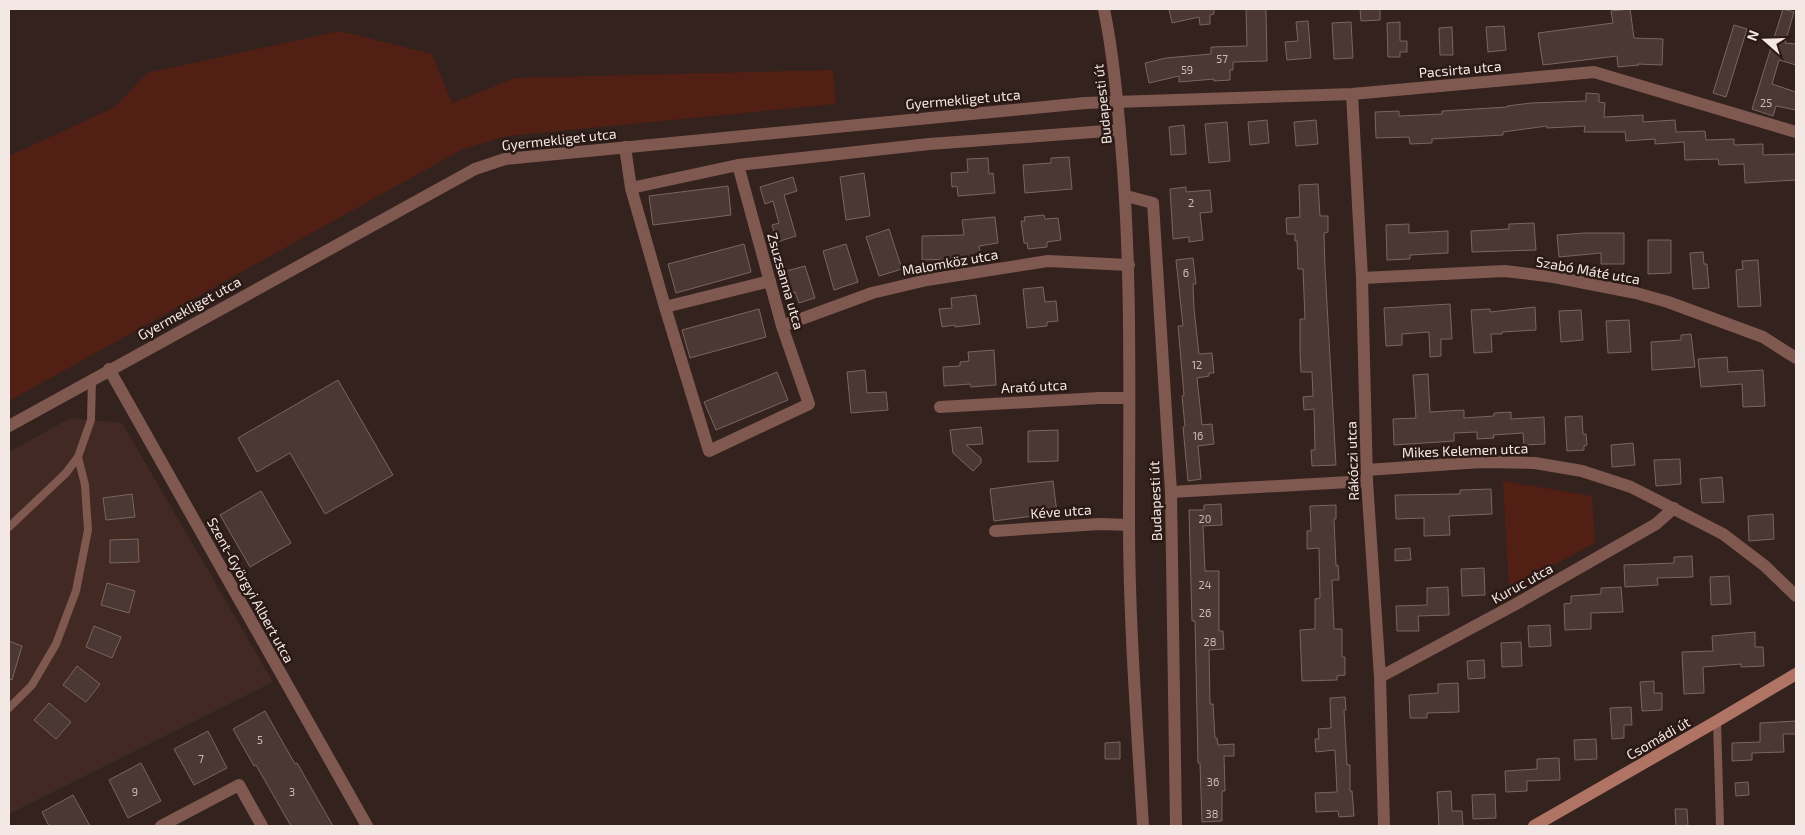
<svg xmlns="http://www.w3.org/2000/svg" width="1805" height="835" font-family="'Exo 2',sans-serif">
  <style>
    .built { fill: #422923 }
    .green { fill: #521f14 }
    .building { fill: #4b3733; stroke: #7a655f }
    .lines { fill: none; stroke-linecap: round; stroke-linejoin: round }
    .service { stroke: #7f5950; stroke-width: 8 }
    .minor { stroke: #7f5950; stroke-width: 12 }
    .tertiary { stroke: #7f5950; stroke-width: 12 }
    .secondary { stroke: #b07465; stroke-width: 12 }
    .labels { text-anchor: middle; dominant-baseline: central; stroke-width: 5; stroke-linejoin: round; paint-order: stroke }
    .number-label { font-size: 11px; fill: #cabcb8 }
    .street-label { font-size: 14px; fill: #f4e8e5; stroke: #2a1914 }
  </style>
  <rect width="100%" height="100%" fill="#34221e"/>
  <!-- built -->
  <path class="built" d="M70,418L122,423L273,682L9,814V452Z"/>
  <!-- green -->
  <path class="green" d="M340,31L432,54L452,103L515,78L833,70L836,104L507,136L463,149L9,401V156L115,107L147,73Z
    M1503,481L1592,496L1595,543L1509,589Z"/>
  <!-- building -->
  <path class="building" d="M1169,9H1214V14L1210,15V24L1200,25L1199,17L1172,23Z
    M1246,9H1266L1267,61L1233,62V70H1230V80L1214,81V79L1179,82V76L1149,83L1145,63L1166,58L1211,54V47L1247,46Z
    M1360,9H1380V20L1361,21Z
    M1630,9L1634,38L1663,39L1662,65L1638,64L1639,65L1618,67L1617,56L1543,65L1538,33L1613,23L1611,11Z
    M1783,9L1794,12L1785,43L1796,44V65L1779,60L1772,84L1796,92V110L1776,106L1773,116L1752,109Z
    M1308,21L1311,58L1287,60L1285,42L1298,41L1296,22Z
    M1351,22L1353,58L1334,59L1332,23Z
    M1400,22V41H1407V52H1400V57H1388L1387,23Z
    M1734,25L1747,29L1726,97L1713,93Z
    M1504,26L1506,50L1488,52L1486,27Z
    M1452,27L1453,55H1440L1439,28Z
    M1586,93L1599,94V102L1605,103L1604,117L1643,115V122L1675,120L1676,132L1705,131L1706,140L1734,139V145L1763,144V155L1796,154V180L1745,183L1744,164L1719,165L1718,159L1685,160L1684,142L1655,144V139L1626,141L1625,132H1584L1585,126L1547,128V126L1503,132V135L1432,139V143L1410,144L1409,137L1376,138L1375,112L1399,111V116L1442,114V111L1507,107V106L1531,103L1586,101Z
    M1267,120L1269,143L1250,145L1248,122Z
    M1316,120L1318,144L1296,146L1294,122Z
    M1227,122L1230,161L1209,163L1205,124Z
    M1184,125L1186,154L1171,155L1169,127Z
    M1069,157L1072,189L1025,193L1023,165L1051,163V158Z
    M988,158L989,174L993,173L995,193L958,196L957,186L952,187L951,173L968,172L967,159Z
    M864,173L870,216L846,220L840,177Z
    M793,177L797,191L784,195L796,236L777,242L772,225L779,223L773,201L765,204L760,187Z
    M1318,184L1320,216H1328V232L1324,233L1325,268L1336,465L1312,466L1311,450H1315L1314,409L1304,410L1303,397L1313,396L1312,372H1301L1300,353V319H1305L1303,269H1298L1297,241H1295V234H1287L1286,218L1300,217L1299,185Z
    M728,186L731,215L653,225L649,196Z
    M1186,187V192L1210,190L1212,212L1200,213L1203,240L1189,242V237L1173,239L1170,189Z
    M1044,215L1045,219L1058,218L1061,240L1047,242V247L1028,249L1027,243H1024L1021,221H1025L1024,217Z
    M995,217L998,243L979,246L981,258L922,260V236L964,235L962,220Z
    M1534,223L1536,250L1472,252L1471,231L1509,229V224Z
    M1409,224V233L1448,231V253L1410,255V259L1387,260L1386,225Z
    M889,229L902,269L879,276L866,237Z
    M1585,233H1624V264H1601V253L1559,257L1557,235Z
    M1648,240H1671V273L1648,274Z
    M744,244L751,272L676,293L668,264Z
    M846,244L858,282L834,290L823,251Z
    M1703,252L1704,264H1707L1709,288L1693,289L1690,253Z
    M1193,258L1196,284H1193L1194,309L1199,354L1212,353L1214,373H1209V376L1197,378L1202,425L1212,424L1214,444L1198,446L1201,479L1188,481L1183,427L1185,426L1182,396L1184,395L1178,326H1183L1176,260Z
    M1758,260L1761,306L1738,307L1736,270L1743,269L1742,261Z
    M805,266L815,298L799,303L795,292L786,295L779,273Z
    M1043,287L1045,302L1056,301L1058,321L1047,322V326L1027,328L1023,289Z
    M976,295L980,324L955,327V325L942,327L939,309L952,308L951,298Z
    M1450,304L1452,339H1441V356L1430,357L1429,332L1402,334V345L1386,346L1384,308Z
    M1535,307L1536,330L1502,332V334H1491L1492,352L1474,353L1471,310L1490,309V312Z
    M759,309L766,337L690,358L682,330Z
    M1581,310L1583,340L1561,342L1559,311Z
    M1629,320L1631,352L1608,353L1606,321Z
    M1691,334L1695,367L1652,370L1651,342L1681,340V335Z
    M994,350L996,385L971,387L970,384L944,386L943,367L960,366V362L969,361L968,352Z
    M1727,357L1728,372L1763,370L1765,406L1743,407L1742,384L1701,387L1698,359Z
    M865,370L867,393L886,392L888,410L851,413L847,372Z
    M777,372L788,400L716,430L704,402Z
    M1428,374L1430,412L1464,410V418L1494,416V413L1511,412V419L1544,417L1545,444L1524,445L1523,433L1493,435L1494,438L1477,439V432L1454,433V441L1394,445L1393,419L1416,418L1413,375Z
    M338,380L393,475L325,514L290,453L257,472L238,438Z
    M1582,416L1583,434H1586L1587,445L1584,446V450L1567,451L1565,417Z
    M981,427L983,444L966,445L981,458V463L973,471L953,453L950,430Z
    M1058,430V461L1028,462V431Z
    M1633,443L1635,465L1612,467L1611,445Z
    M1680,459L1681,484L1656,486L1654,460Z
    M1722,477L1724,502L1702,503L1700,479Z
    M1053,481L1057,513L994,521L990,489Z
    M1491,489L1492,514L1449,516L1450,535L1424,536V518L1396,519L1395,495L1460,494V490Z
    M261,491L291,543L250,567L220,515Z
    M132,494L135,517L106,520L103,498Z
    M1221,504L1222,525L1203,526L1205,571H1219V631H1223L1224,649L1209,650L1210,704H1213L1215,738H1217L1218,745L1234,744V756H1224L1225,791H1222V821L1202,822L1200,763H1198L1195,621H1192L1189,510H1204V505Z
    M1336,505V519H1334L1336,566L1338,565L1339,580H1332L1334,629H1342V657H1345V675L1337,676V680L1302,681L1300,630L1315,629V599L1320,598L1319,548L1307,549V531H1311L1310,506Z
    M1773,514L1774,539L1749,541L1748,516Z
    M138,539L139,562L110,563V540Z
    M1410,548L1411,560L1395,561V549Z
    M1692,556L1693,577L1657,578L1658,585L1625,587L1624,565L1674,563V557Z
    M1484,568L1485,595L1462,596L1461,569Z
    M1729,576L1731,604L1711,605L1710,577Z
    M107,583L135,591L129,613L101,605Z
    M1448,587L1449,615L1418,616L1419,631H1397L1396,606L1427,605V588Z
    M1621,587L1623,612L1591,613V629L1565,630L1564,604L1571,603V596L1601,594V588Z
    M1550,625L1551,646L1529,647L1528,626Z
    M94,626L121,637L112,658L86,647Z
    M1755,632V647H1763L1764,666L1741,667V664L1703,667L1704,693L1684,694L1682,652L1713,651L1712,636Z
    M9,641L22,646L12,680L9,679Z
    M1521,642L1522,666L1502,667L1501,643Z
    M1484,660L1485,678L1468,679L1467,661Z
    M77,666L100,684L86,702L63,685Z
    M1654,681V693H1662V710L1642,711L1640,682Z
    M1458,683L1459,712L1427,713V718H1410L1409,695L1438,693V684Z
    M1345,697L1346,710H1344L1347,765H1350V791H1352L1354,816L1339,817L1338,811L1316,812L1315,793L1337,792L1335,750L1316,752L1315,739H1319L1318,729L1331,728L1330,698Z
    M49,703L71,722L56,739L34,720Z
    M1631,707L1632,725H1624V738L1612,739L1610,708Z
    M265,711L295,764L297,763L333,826H291L256,765L254,766L233,729Z
    M1796,721V734H1783L1784,752L1752,753V760L1732,761V743L1760,742V723Z
    M208,731L227,768L194,785L174,749Z
    M1596,739L1597,759L1575,760L1574,740Z
    M1120,742V759H1105V743Z
    M1559,758L1560,780L1527,781V791L1506,792L1505,771L1537,769V759Z
    M141,763L161,801L128,818L109,780Z
    M1748,782L1749,795L1736,796L1735,783Z
    M1451,791L1452,811H1462L1463,826H1439L1437,792Z
    M1495,794L1496,818L1473,819L1472,795Z
    M73,795L90,826H49L42,812Z
    M1675,809H1687L1688,826H1676Z"/>
  <g class="lines">
    <!-- service -->
    <path class="service" d="M9,527L66,473L78,457L91,420L92,379
      M9,708L32,685L56,644L76,591L88,530L85,485L78,457
      M1717,721L1720,826"/>
    <!-- minor -->
    <path class="minor" d="M1352,94L1362,278L1367,481L1380,677L1384,826
      M625,147L631,188L665,307L709,451L809,404L782,326L738,165
      M631,188L738,165L929,144L1120,130
      M1126,196L1153,203L1171,492L1176,826
      M1362,278L1505,271L1554,277L1636,293L1668,302L1763,337L1796,358
      M665,307L770,281
      M782,326L872,293L927,280L1048,261L1129,265
      M109,369L367,826
      M940,407L1099,398H1129
      M9,426L475,169L505,159L1085,103L1352,94L1594,72L1796,132
      M1367,470L1481,462L1535,463L1582,471L1631,487L1723,534L1765,566L1796,596
      M1171,492L1367,481
      M995,531L1100,524L1129,525
      M1380,677L1516,604L1656,524L1674,508
      M161,826L239,785L262,826"/>
    <!-- tertiary -->
    <path class="tertiary" d="M1104,9C1113,53 1117,98 1121,143C1132,269 1129,396 1129,522C1129,623 1137,725 1143,826"/>
    <!-- secondary -->
    <path class="secondary" d="M1534,826L1717,721L1796,674"/>
  </g>
  <g class="labels">
    <!-- number labels -->
    <g class="number-label">
      <text x="1222" y="58">57</text>
      <text x="1187" y="69">59</text>
      <text x="1766" y="102">25</text>
      <text x="1191" y="202">2</text>
      <text x="1186" y="272">6</text>
      <text x="1197" y="364">12</text>
      <text x="1198" y="435">16</text>
      <text x="1205" y="518">20</text>
      <text x="1205" y="584">24</text>
      <text x="1205" y="612">26</text>
      <text x="1210" y="641">28</text>
      <text x="260" y="739">5</text>
      <text x="201" y="758">7</text>
      <text x="1213" y="781">36</text>
      <text x="135" y="791">9</text>
      <text x="292" y="791">3</text>
      <text x="1212" y="813">38</text>
    </g>
    <!-- street labels -->
    <g class="street-label">
      <text transform="translate(1460 69) rotate(-5)">Pacsirta utca</text>
      <text transform="translate(963 99) rotate(-5)">Gyermekliget utca</text>
      <text transform="translate(1102 104) rotate(-96)">Budapesti út</text>
      <text transform="translate(559 139) rotate(-6)">Gyermekliget utca</text>
      <text transform="translate(950 262) rotate(-10)">Malomköz utca</text>
      <text transform="translate(1588 270) rotate(10)">Szabó Máté utca</text>
      <text transform="translate(786 281) rotate(74)">Zsuzsanna utca</text>
      <text transform="translate(189 308) rotate(-29)">Gyermekliget utca</text>
      <text transform="translate(1034 386) rotate(-3)">Arató utca</text>
      <text transform="translate(1465 450) rotate(-2)">Mikes Kelemen utca</text>
      <text transform="translate(1352 461) rotate(-92)">Rákóczi utca</text>
      <text transform="translate(1155 501) rotate(-92)">Budapesti út</text>
      <text transform="translate(1061 511) rotate(-4)">Kéve utca</text>
      <text transform="translate(1522 583) rotate(-29)">Kuruc utca</text>
      <text transform="translate(251 590) rotate(61)">Szent-Györgyi Albert utca</text>
      <text transform="translate(1658 738) rotate(-30)">Csomádi út</text>
    </g>
  </g>
  <!-- border -->
  <rect width="1805" height="835" fill="none" stroke="#f4e8e5" stroke-width="20"/>
  <!-- north arrow -->
  <g transform="translate(1765 40) rotate(290)" stroke="#2a1914" stroke-width="4" paint-order="stroke">
  <path d="M0-4L9 19L0 12L-9 19Z" fill="#f4e8e5"/>
  <text y="-8" font-size="14" font-weight="bold" text-anchor="middle" fill="#f4e8e5">N</text>
  </g>
</svg>
